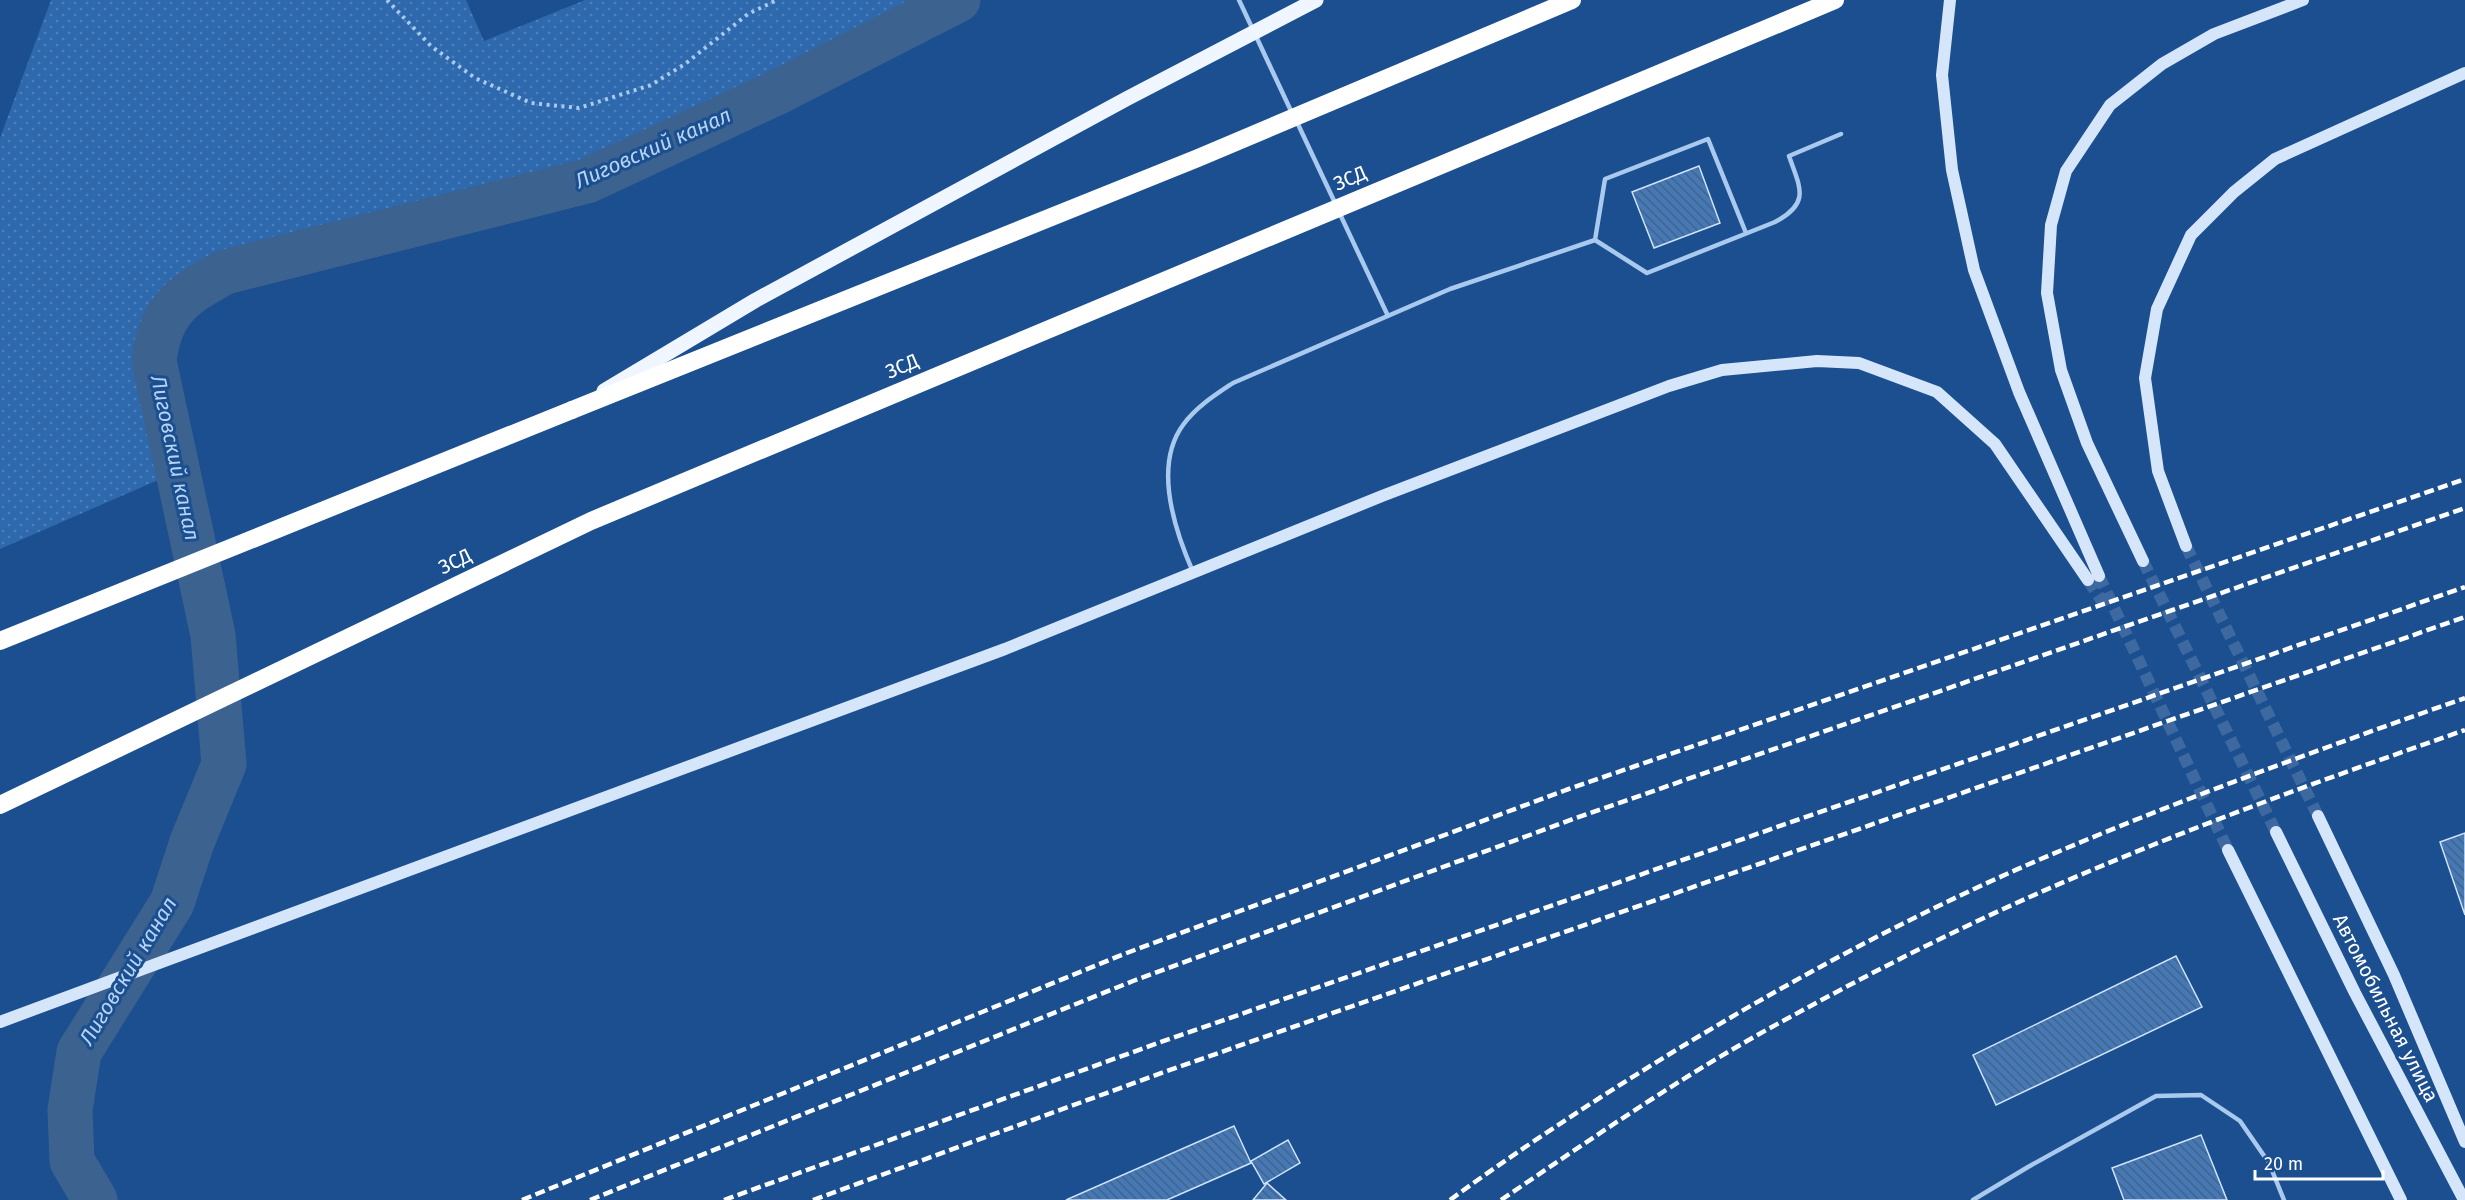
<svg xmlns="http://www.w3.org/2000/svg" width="2465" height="1200" font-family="'Fira Sans',sans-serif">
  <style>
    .grass { fill: url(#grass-dots) }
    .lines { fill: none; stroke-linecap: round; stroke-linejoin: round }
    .canal { stroke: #3c6290; stroke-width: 45 }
    .building { fill: url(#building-back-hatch); stroke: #cfe3fa; stroke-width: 1.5 }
    .secondary-tunnel { stroke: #3d69a0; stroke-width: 12; stroke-dasharray: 12 6; stroke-linecap: butt }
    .path { stroke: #a9c9ee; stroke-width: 4; stroke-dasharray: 3 4.5; stroke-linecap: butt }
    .lane { stroke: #a9c9ee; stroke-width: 4.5 }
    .secondary { stroke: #d6e6fa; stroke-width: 12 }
    .highway { stroke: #fff; stroke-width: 18 }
    .rail { stroke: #fff; stroke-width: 4.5; stroke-dasharray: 10 4.5; stroke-linecap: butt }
    .primary-bridge { stroke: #f0f6ff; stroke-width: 15 }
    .highway-bridge { stroke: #fff; stroke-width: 18 }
    .labels { text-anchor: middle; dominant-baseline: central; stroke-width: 6; stroke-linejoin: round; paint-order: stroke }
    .street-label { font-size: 20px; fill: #fff; stroke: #1b4f8f }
    .water-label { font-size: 21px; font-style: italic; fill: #b5d3f5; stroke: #1b4f8f }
  </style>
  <defs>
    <pattern id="grass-dots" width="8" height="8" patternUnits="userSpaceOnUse" patternTransform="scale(1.5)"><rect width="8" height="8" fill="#2e69ad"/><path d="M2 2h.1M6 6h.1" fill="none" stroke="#4d80b9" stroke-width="1.8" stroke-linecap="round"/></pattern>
    <pattern id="building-back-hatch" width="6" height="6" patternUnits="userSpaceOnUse" patternTransform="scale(1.5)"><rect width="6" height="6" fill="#4478b7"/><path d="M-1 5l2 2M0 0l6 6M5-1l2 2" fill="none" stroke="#486282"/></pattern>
  </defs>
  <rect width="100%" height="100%" fill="#1b4f8f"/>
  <!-- grass -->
  <path class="grass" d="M51,0H466L484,41L585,0H928L583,171L376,220L211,265L184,284L160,308L146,333L142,370L155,418L165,477L0,549V138Z"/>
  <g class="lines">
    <!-- canal -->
    <path class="canal" d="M95,1200L72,1161L70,1110L79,1052L172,903L192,842L224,764L213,635L154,361C160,309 183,295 225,272L587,181L780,91L958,0"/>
  </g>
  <!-- building -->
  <path class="building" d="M1699,166L1720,223L1654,248L1632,192Z
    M2465,833V915L2440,842Z
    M2176,956L2202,1007L1996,1105L1973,1055Z
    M1234,1126L1251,1163L1167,1200H1066Z
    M2201,1135L2227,1200H2124L2112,1168Z
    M1288,1140L1300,1163L1264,1184L1251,1161Z
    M1267,1183L1286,1200H1253Z"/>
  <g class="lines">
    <!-- secondary-tunnel -->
    <path class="secondary-tunnel" d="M2186,546L2318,816
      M2143,561L2276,832
      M2099,576L2228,850
      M2088,580L2108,610"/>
    <!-- path -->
    <path class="path" d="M387,0L431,46L475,78L531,103L579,108L651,85L685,64L748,14L777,0"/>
    <!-- lane -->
    <path class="lane" d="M1239,0L1292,113
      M1296,120L1336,205
      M1339,212L1388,316
      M1595,240L1605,179L1708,139L1746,233
      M1193,572C1175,531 1153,466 1183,425C1196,407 1215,395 1233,383L1450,289L1595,240L1647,273L1775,222C1811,203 1800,188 1789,156L1841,134
      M1973,1200L2028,1167L2156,1096L2201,1095L2240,1121L2269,1163L2284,1200"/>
    <!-- secondary -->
    <path class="secondary" d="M1950,0L1942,75L1952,170L1974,270L2019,392L2099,576
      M2186,546L2158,471L2145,378L2157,309L2191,235L2234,192L2275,159L2465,73
      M2143,561L2087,443L2061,370L2047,293L2051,225L2066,171L2110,105L2162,64L2214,34L2303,0
      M2318,816L2394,975L2465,1142
      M2276,832L2355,993L2464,1200
      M2228,850L2401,1200
      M0,1022L1005,649L1382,496L1669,386L1722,370L1817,361L1859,363L1937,392L1995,444L2088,580"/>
    <!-- highway -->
    <path class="highway" d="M0,641L572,410"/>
    <!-- rail -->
    <path class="rail" d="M522,1200L1124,954L1566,790L2465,479
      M590,1200L1133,981L1576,818L2465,508
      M724,1200L1158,1043L2465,587
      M813,1200L1167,1071L2465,617
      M1450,1200C1499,1164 1550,1130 1601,1097C1737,1010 1879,930 2027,865C2170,803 2318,750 2465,698
      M1501,1200C1597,1135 1692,1069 1794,1015C1874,971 1957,929 2041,892C2179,831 2322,780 2465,730"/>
    <!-- primary-bridge -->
    <path class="primary-bridge" d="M604,391L756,300L1128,98L1316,0"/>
    <!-- highway-bridge -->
    <path class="highway-bridge" d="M572,410L1198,158L1572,0
      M0,805L591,521L1835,0"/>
  </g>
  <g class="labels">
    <!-- street labels -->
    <g class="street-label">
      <text transform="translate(1350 178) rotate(-23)">ЗСД</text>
      <text transform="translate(902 366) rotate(-23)">ЗСД</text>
      <text transform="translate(455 561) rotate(-26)">ЗСД</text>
      <text transform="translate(2386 1008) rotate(63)">Автомобильная улица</text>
    </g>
    <!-- water labels -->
    <g class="water-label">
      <text transform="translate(653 148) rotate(-24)">Лиговский канал</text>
      <text transform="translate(175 458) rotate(78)">Лиговский канал</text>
      <text transform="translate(128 971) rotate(-59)">Лиговский канал</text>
    </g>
  </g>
  <!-- scale -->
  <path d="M2255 1170v9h128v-9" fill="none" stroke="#ffffff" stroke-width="3"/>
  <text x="2264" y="1170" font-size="18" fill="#ffffff" stroke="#1b4f8f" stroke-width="4.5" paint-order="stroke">20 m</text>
</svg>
